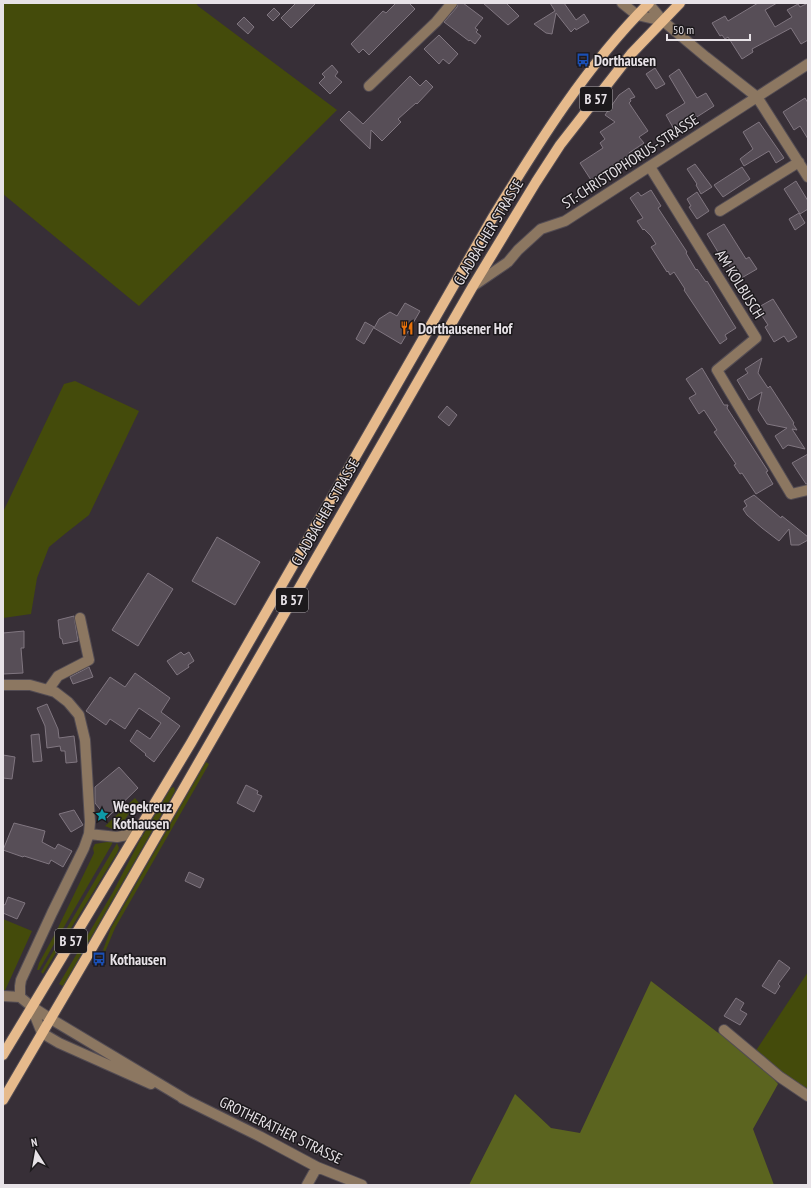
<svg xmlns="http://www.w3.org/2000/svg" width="811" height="1188" font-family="'PT Sans Narrow',sans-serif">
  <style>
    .green { fill: #444b0b }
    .forest { fill: #5b641f }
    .building { fill: #574e57; stroke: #807680 }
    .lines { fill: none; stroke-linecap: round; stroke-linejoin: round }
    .minor-casing { stroke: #534c53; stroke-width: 12 }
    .major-casing { stroke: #534c53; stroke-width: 12 }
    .minor { stroke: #8c7761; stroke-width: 10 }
    .major { stroke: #e6ba8c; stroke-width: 10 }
    .labels { text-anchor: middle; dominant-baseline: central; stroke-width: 3; stroke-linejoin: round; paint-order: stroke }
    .shield { fill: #1c191c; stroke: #aaa6aa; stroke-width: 1 }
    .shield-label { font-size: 14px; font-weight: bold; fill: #e7e2e7 }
    .poi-label { font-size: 15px; font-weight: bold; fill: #e7e2e7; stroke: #1c191c; text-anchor: start }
    .street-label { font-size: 15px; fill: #e7e2e7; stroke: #1c191c }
  </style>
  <rect width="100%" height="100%" fill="#372f37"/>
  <!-- green -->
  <path class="green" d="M3,3H196L198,6L337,110L139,306L3,194Z
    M75,381L139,411L89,515L66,533L49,547L37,578L31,614L3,618V512L64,384Z
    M206,762L209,764L115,928L105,952L103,950L111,928Z
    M174,787L175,791L63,986L59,984L113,892L139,842L171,788Z
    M135,798L139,803L129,813L120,828L115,830L105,826Z
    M113,841L112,844L39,970H37L39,963L55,934L94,853L93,848L95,844Z
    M117,843L119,848L117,853L43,974L41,972Z
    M3,919L32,931L3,995Z
    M808,972V1091L753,1055Z"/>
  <!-- forest -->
  <path class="forest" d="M651,981L717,1032L753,1055L778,1084L753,1129L774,1185H469L515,1094L551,1128L580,1133Z"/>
  <!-- building -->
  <path class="building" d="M296,3H316L291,28L281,18Z
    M396,3H409L415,9L369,55L363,49L359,53L351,44L383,11L386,13Z
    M458,3H463L483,18L475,28L478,30L476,32L481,36L475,44L470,40L469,41L444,22L457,7Z
    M483,3H506L519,16L508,25Z
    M550,3H564L576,20L584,14L589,22L576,30L575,28L571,32L556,13L552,34L546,33L534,24L555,11Z
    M758,3H777L765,10L775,27L792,17L787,10L798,4L800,7L808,3V40L801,44L791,28L752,49L753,52L742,59L728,37L725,39L722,35L720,36L712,23L725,16L728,21Z
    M274,8L280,14L273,21L267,15Z
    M244,17L254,27L248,34L237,24Z
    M439,35L458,54L449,64L443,59L439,64L424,49Z
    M332,65L338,72L335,76L342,82L330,94L319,83L325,77L322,74Z
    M655,68L665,84L656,89L646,74Z
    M679,69L697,98L706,93L714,106L675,131L666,115L685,103L669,76Z
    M410,76L420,86L426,80L433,87L417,104L416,103L398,119L401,122L382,141L371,130L370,149L340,120L349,111L363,124Z
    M629,88L635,97L630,99L631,101L629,103L648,131L639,137L644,143L629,153L630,155L591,180L580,163L603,148L600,143L605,139L600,132L615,122L605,115L619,95Z
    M805,98L808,103V139L800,126L794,130L783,112Z
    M759,122L784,158L776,163L769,151L744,166L740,159L753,149L743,132Z
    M695,164L712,187L701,194L696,185L697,184L687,169Z
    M742,167L750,179L723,197L714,185Z
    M796,181L808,201V209L800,214L784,189Z
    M651,190L661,206L658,208L687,252L686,253L696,270L697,269L706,282L707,281L734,325L736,328L725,335L727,339L720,344L684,290L685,289L674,272L670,275L668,271L667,272L651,247L656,244L651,236L644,229L643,230L637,221L643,218L630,198L638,192L641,196Z
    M697,192L709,211L697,219L689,207L691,206L687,199Z
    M799,213L805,223L795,230L789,219Z
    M724,224L746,259L749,257L757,269L738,280L723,256L721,257L707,234Z
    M773,299L797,337L788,342L784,336L774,342L765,327L768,325L757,308Z
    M405,303L420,311L401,344L374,328L379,319L390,312L397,316Z
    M365,322L374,327L364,344L356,339Z
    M762,358L758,373L768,388L770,386L794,423L793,424L797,430L792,429L805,449L788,445L783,449L775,436L787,428L767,424L758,410L762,392L749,400L737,380L748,373L745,369Z
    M702,368L724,405H728L727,408L768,471L766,472L773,484L756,494L742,473L740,474L734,465L736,464L714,432L717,430L704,410L699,414L689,398L696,394L686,379Z
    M447,406L457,415L449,426L438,417Z
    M808,454V484H806L792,463Z
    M754,495L781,518L782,516L808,537V540L799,545H791L789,529L779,541L762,528L747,515L743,509L747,506L744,501Z
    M217,537L260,562L235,605L192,581Z
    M148,573L173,589L138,646L112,630Z
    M74,616L78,641L63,644L62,639L60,638L58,620Z
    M24,631V648H21L23,673L3,674V633Z
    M181,652L184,655L189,652L194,661L188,665L189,667L177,675L167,661Z
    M89,667L93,677L73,684L70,677Z
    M135,673L170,698L161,712L180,726L154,762L145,755L146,754L130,741L137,730L150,739L161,723L139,708L125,729L110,719L106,725L86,711L110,677L125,687Z
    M47,704L58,729L59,738L74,736L77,762L66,763L65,751H61L60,746L47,748L45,726L37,708Z
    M39,734L42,761L33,762L31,735Z
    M3,755L15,757L12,779L3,778Z
    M119,767L138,788L107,818L95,803V787Z
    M246,785L258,791L257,794L262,796L254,812L237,803Z
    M74,810L83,825L71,832L59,814Z
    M14,823L45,831L42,842L55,849L58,844L72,851L63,867L51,860L49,864L24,856L23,857L3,850Z
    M189,872L204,879L200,888L185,881Z
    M8,897L25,903L17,919L3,913V904L5,905Z
    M779,960L790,968L778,984L780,986L775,994L762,986Z
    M736,998L744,1003L740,1010L747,1014L740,1025L724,1016Z"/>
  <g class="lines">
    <!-- minor casing -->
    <g class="minor-casing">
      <path id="minor" d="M622,3L637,15L663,21
        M648,3L663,21L706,57L757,97L808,177
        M369,86L436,22L452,3
        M650,167L756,338L717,370L791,494L808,490
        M720,211L799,162
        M473,286L508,262L518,250L541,229L565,221L808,64
        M3,685H30L55,692L68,702L79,715L85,740L90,822L89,834L84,848L52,913L21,980L20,986V997L31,1006L51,1019L188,1101
        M48,690L58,676L89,660L80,618
        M89,834L117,837L137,833
        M3,996L20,997
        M31,1006L42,1033L59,1043L151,1084
        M724,1030L780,1077L808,1096
        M182,1098L261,1137L317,1167L362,1185
        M307,1185L317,1167"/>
    </g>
    <!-- major casing -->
    <g class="major-casing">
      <path id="major" d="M3,1055L191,743L493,217C539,142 586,66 649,3
        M3,1100L85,960L473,286L536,182L560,145L631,54L680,3"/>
    </g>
    <!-- minor -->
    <use href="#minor" class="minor"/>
    <!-- major -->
    <use href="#major" class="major"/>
  </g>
  <!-- icons -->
  <defs>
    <g id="bus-bare" transform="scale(1.08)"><path d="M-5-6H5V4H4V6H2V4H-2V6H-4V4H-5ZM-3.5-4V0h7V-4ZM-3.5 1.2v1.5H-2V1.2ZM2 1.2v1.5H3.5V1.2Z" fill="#1a4fb4" stroke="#1c191c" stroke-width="2.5" paint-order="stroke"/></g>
    <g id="restaurant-bare" transform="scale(1.08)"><path d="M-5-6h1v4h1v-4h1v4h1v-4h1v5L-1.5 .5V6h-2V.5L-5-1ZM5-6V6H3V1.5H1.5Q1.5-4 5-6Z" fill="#e8710a" stroke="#1c191c" stroke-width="2.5" paint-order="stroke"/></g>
    <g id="sight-bare" transform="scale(1.08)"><path d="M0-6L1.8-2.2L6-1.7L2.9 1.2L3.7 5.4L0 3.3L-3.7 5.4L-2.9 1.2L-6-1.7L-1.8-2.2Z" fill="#0f9aa8" stroke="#1c191c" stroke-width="2.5" paint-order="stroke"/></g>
  </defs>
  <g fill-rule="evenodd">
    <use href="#bus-bare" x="583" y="60"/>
    <use href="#restaurant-bare" x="407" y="328"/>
    <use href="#sight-bare" x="102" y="815"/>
    <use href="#bus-bare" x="99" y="959"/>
  </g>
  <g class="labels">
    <!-- shield labels -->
    <g class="shield">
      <rect x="580" y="87" width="32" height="24" rx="3"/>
      <rect x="276" y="588" width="32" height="24" rx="3"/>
      <rect x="55" y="929" width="32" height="24" rx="3"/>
    </g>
    <g class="shield-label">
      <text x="596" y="99">B 57</text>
      <text x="292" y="600">B 57</text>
      <text x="71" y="941">B 57</text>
    </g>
    <!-- poi labels -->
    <g class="poi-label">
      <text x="594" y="60">Dorthausen</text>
      <text x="418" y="328">Dorthausener Hof</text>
      <text x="113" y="806">Wegekreuz<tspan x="113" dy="17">Kothausen</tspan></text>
      <text x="110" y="959">Kothausen</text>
    </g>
    <!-- street labels -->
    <g class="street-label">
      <text transform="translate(630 161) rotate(-33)">ST.-CHRISTOPHORUS-STRASSE</text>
      <text transform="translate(488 232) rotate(-59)">GLADBACHER STRASSE</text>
      <text transform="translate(740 284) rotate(58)">AM KOLBUSCH</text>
      <text transform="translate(325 512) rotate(-60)">GLADBACHER STRASSE</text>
      <text transform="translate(281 1130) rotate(26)">GROTHERATHER STRASSE</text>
    </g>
  </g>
  <!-- border -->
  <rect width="811" height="1188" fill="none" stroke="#e7e2e7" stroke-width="8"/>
  <!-- north arrow -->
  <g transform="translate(36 1152) rotate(349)" stroke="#1c191c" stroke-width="3" paint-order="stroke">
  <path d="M0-3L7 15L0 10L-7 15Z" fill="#e7e2e7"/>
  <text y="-6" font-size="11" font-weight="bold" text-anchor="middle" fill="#e7e2e7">N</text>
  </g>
  <!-- scale -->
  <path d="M667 34v6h83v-6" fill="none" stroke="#e7e2e7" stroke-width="2"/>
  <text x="673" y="34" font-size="12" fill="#e7e2e7" stroke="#1c191c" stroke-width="3" paint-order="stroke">50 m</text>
</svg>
